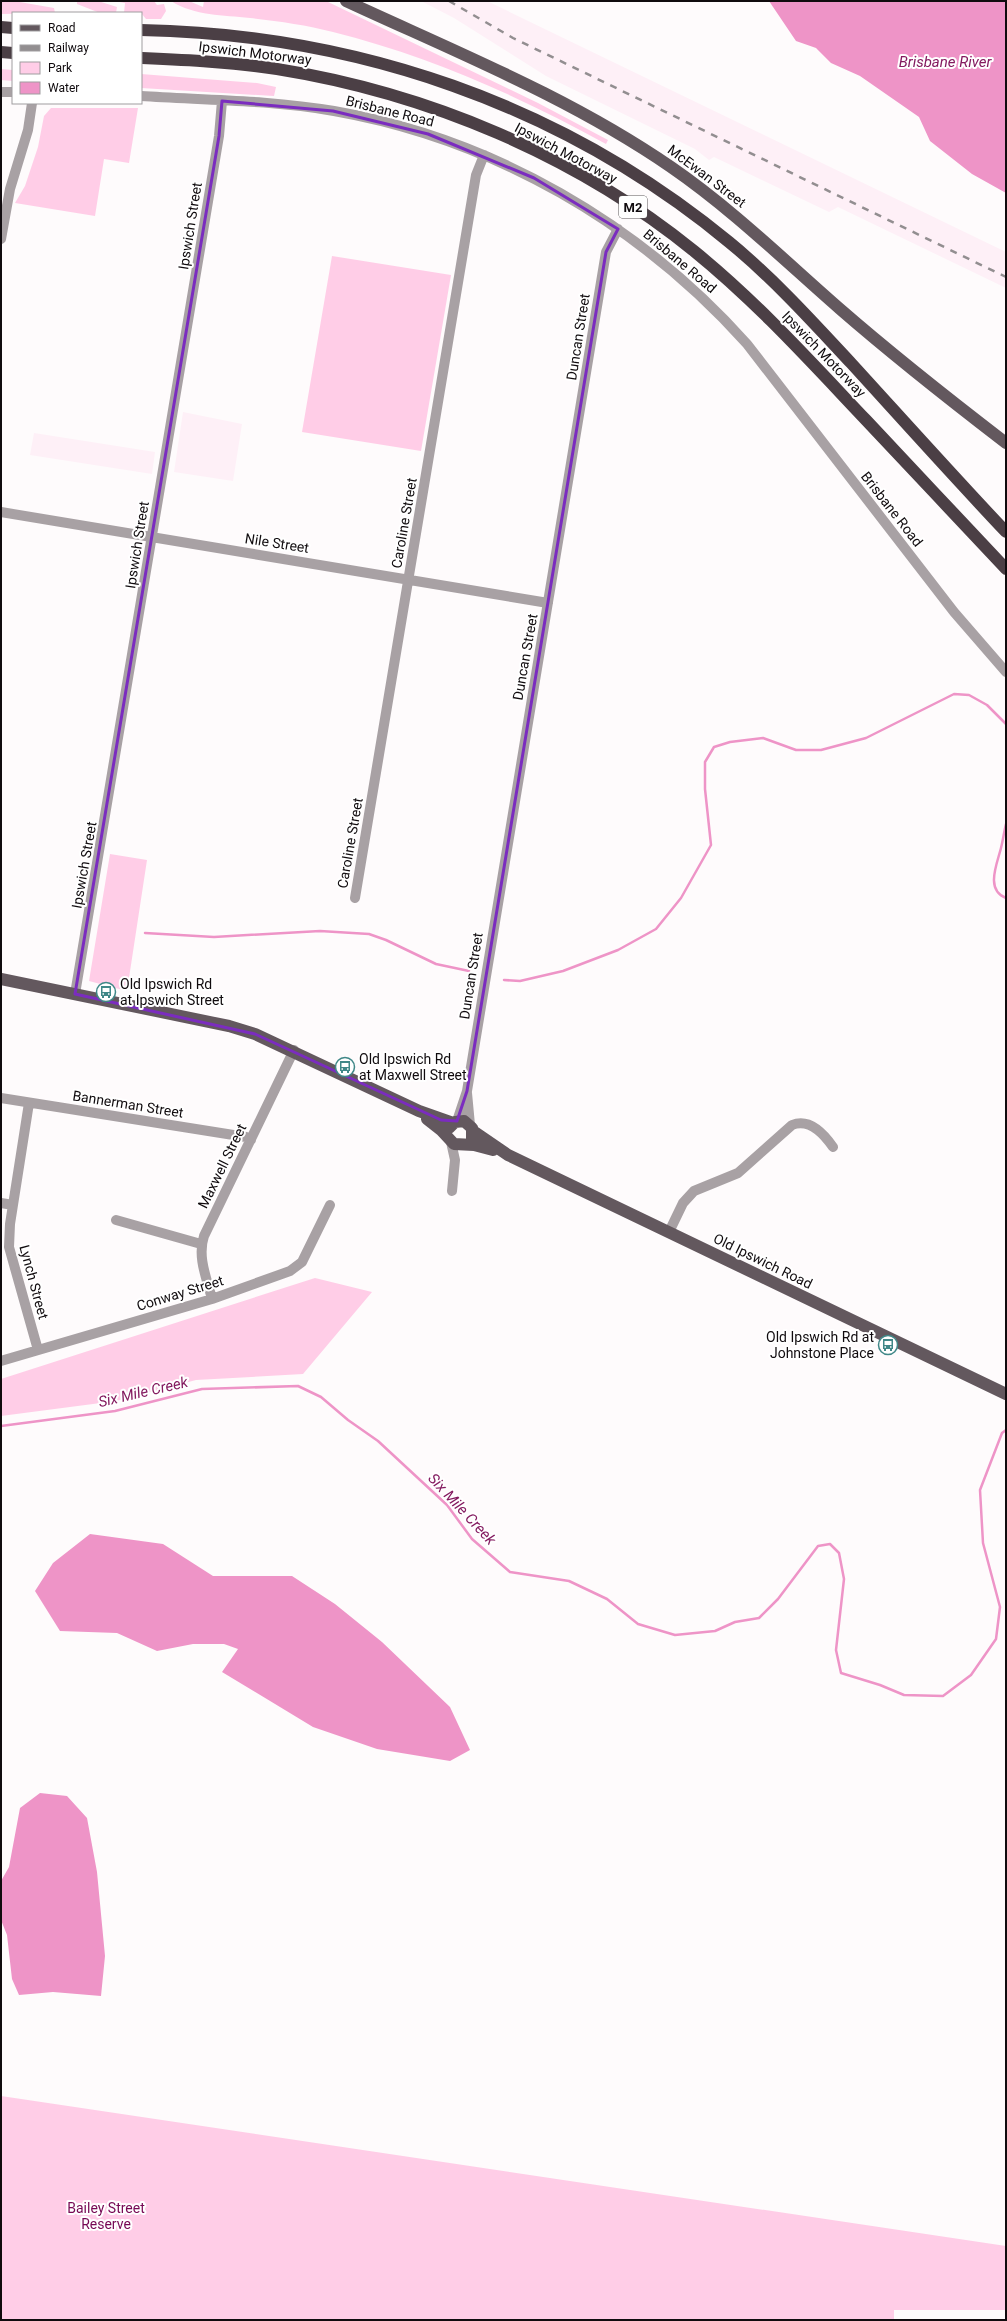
<svg xmlns="http://www.w3.org/2000/svg" width="1007" height="2321" font-family="Roboto,sans-serif">
  <style>
    .built { fill: #fef0f7 }
    .green { fill: #ffcde7 }
    .water { fill: #ee94c7 }
    .lines { fill: none; stroke-linecap: round; stroke-linejoin: round }
    .stream { stroke: #ee94c7; stroke-width: 2.5 }
    .minor { stroke: #a8a1a4; stroke-width: 10 }
    .major { stroke: #63585e; stroke-width: 12 }
    .highway { stroke: #4b3f45; stroke-width: 12 }
    .rail { stroke: #928e90; stroke-width: 2.5; stroke-dasharray: 7 7; stroke-linecap: butt }
    .marked { fill: none; stroke: #7b2cbf; stroke-width: 3; stroke-linejoin: round }
    .labels { text-anchor: middle; dominant-baseline: central; stroke-width: 4; stroke-linejoin: round; paint-order: stroke }
    .shield { fill: #fff; stroke: #585456; stroke-width: 1 }
    .shield-label { font-size: 13px; font-weight: bold; fill: #100b0e }
    .street-label { font-size: 14px; fill: #100b0e; stroke: #fff }
    .poi-label { font-size: 14px; fill: #100b0e; stroke: #fff; text-anchor: start }
    .park-label { font-size: 14px; fill: #760854; stroke: #fff }
    .water-label { font-size: 15px; font-style: italic; fill: #841b60; stroke: #fff }
  </style>
  <rect width="100%" height="100%" fill="#fefbfc"/>
  <!-- built -->
  <path class="built" d="M421,1H487L1006,252V288L838,207L829,212L714,157L709,160L695,149L546,76L454,18Z
    M183,412L242,424L233,481L174,472Z
    M34,433L155,452L152,474L30,455Z"/>
  <!-- green -->
  <path class="green" d="M1,1H14L54,8L55,13L1,14Z
    M77,1H98L117,7L116,13H100L77,4Z
    M114,1H154L157,5L164,4L166,11L161,19H146L141,13H124L125,3Z
    M171,1H189L203,7L204,1H326L538,103L608,140L606,144C519,96 429,56 333,32C306,25 278,21 250,18C223,15 195,16 171,1Z
    M1,69L13,70V81L1,80Z
    M141,74L257,83L276,87L274,96L141,88Z
    M51,108H138L129,163L104,159L95,216L15,203L25,186L38,147L44,116Z
    M332,256L451,275L421,451L302,432Z
    M110,854L147,860L127,991L89,981Z
    M315,1278L372,1292L303,1374L196,1380L116,1401L1,1416V1379Z
    M1,2096L1006,2246V2310H894V2320H1Z"/>
  <!-- water -->
  <path class="water" d="M769,1H1006V193L972,174L930,141L919,117L860,76L831,63L816,48L796,41Z
    M90,1534L163,1544L213,1576H292L335,1604L382,1642L450,1707L470,1750L450,1761L377,1749L313,1727L222,1672L238,1649L224,1644H193L157,1651L117,1633L60,1631L35,1591L53,1563Z
    M40,1793L67,1796L87,1818L97,1872L105,1956L101,1996L53,1992L19,1995L12,1979L7,1935L1,1920V1881L9,1867L20,1808Z"/>
  <g class="lines">
    <!-- stream -->
    <path class="stream" d="M1006,824C1004,832 1003,840 1001,848C997,864 985,890 1006,898
      M145,933L214,937L320,931L369,934L386,940L436,964L469,971
      M504,980L520,981L563,971L618,950L656,929L681,898L711,845L705,789V762L714,747L730,742L763,738L796,750H821L866,738L954,694L969,695L987,705L1006,724
      M1,1426L115,1411L202,1389L298,1386L321,1397L348,1420L378,1441L447,1505L472,1539L510,1572L569,1581L607,1599L638,1624L675,1635L715,1631L735,1622L759,1618L778,1599L818,1546L830,1544L839,1553L844,1579L836,1650L841,1673L880,1685L904,1695L943,1696L971,1675L996,1639L1000,1607L983,1543L980,1490L1002,1433L1006,1430"/>
    <!-- minor -->
    <path class="minor" d="M1,92H13
      M141,96C205,100 271,100 334,111C494,139 640,224 747,344L954,612L1006,672
      M1,239L10,189L28,130L32,103
      M1,512L548,603
      M355,898L476,175L484,155
      M75,994L219,136L222,101
      M467,1093L470,1125
      M1,1098L246,1137L251,1140
      M29,1103L10,1224L9,1247L38,1350
      M457,1121L467,1091L606,252L618,229
      M451,1142L455,1160L452,1191
      M1,1203L13,1205
      M116,1220L201,1244
      M669,1232L683,1203L694,1191L738,1173L792,1125C809,1118 824,1134 833,1147
      M212,1299C207,1279 197,1257 204,1236L294,1050
      M1,1361L212,1299L290,1271L302,1262L330,1205"/>
    <!-- major -->
    <path class="major" d="M346,1C456,52 571,98 671,167C732,209 785,261 840,309C894,356 950,400 1006,443
      M1,979L229,1026L255,1034L419,1111L453,1123
      M427,1119L441,1130L454,1144L474,1145L493,1150
      M449,1128L455,1122L464,1121L472,1128V1138
      M473,1131L508,1155L1006,1394"/>
    <!-- highway -->
    <path class="highway" d="M1,27L13,28
      M141,30C356,34 562,104 729,242C773,278 812,321 851,363C903,420 954,477 1006,532
      M1,52L13,53
      M141,58C186,60 232,62 277,69C427,93 576,155 694,251C757,302 811,362 866,420C913,470 959,519 1006,569"/>
    <!-- rail -->
    <path class="rail" d="M449,1L513,38L1006,277"/>
  </g>
  <!-- marked area -->
  <path class="marked" d="M222,101L333,111L428,134L534,178L618,229L606,252L467,1091L457,1121L441,1120L255,1034L75,994L219,136Z"/>
  <!-- icons -->
  <defs>
    <g id="bus-ring" transform="scale(1)"><circle r="9.5" fill="#fff" stroke="#408888" stroke-width="1.5"/><path d="M-5-6H5V4H4V6H2V4H-2V6H-4V4H-5ZM-3.5-4V0h7V-4ZM-3.5 1.2v1.5H-2V1.2ZM2 1.2v1.5H3.5V1.2Z" fill="#408888"/></g>
  </defs>
  <g fill-rule="evenodd">
    <use href="#bus-ring" x="106" y="992"/>
    <use href="#bus-ring" x="345" y="1067"/>
    <use href="#bus-ring" x="888" y="1345"/>
  </g>
  <g class="labels">
    <!-- shield labels -->
    <rect class="shield" x="619" y="196" width="28" height="22" rx="3"/>
    <g class="shield-label">
      <text x="633" y="207">M2</text>
    </g>
    <!-- street labels -->
    <g class="street-label">
      <text transform="translate(255 53) rotate(7)">Ipswich Motorway</text>
      <text transform="translate(390 111) rotate(14)">Brisbane Road</text>
      <text transform="translate(566 153) rotate(28)">Ipswich Motorway</text>
      <text transform="translate(707 176) rotate(37)">McEwan Street</text>
      <text transform="translate(190 226) rotate(-81)">Ipswich Street</text>
      <text transform="translate(680 261) rotate(40)">Brisbane Road</text>
      <text transform="translate(578 337) rotate(-81)">Duncan Street</text>
      <text transform="translate(824 354) rotate(46)">Ipswich Motorway</text>
      <text transform="translate(892 509) rotate(52)">Brisbane Road</text>
      <text transform="translate(404 523) rotate(-80)">Caroline Street</text>
      <text transform="translate(277 543) rotate(9)">Nile Street</text>
      <text transform="translate(137 545) rotate(-81)">Ipswich Street</text>
      <text transform="translate(525 657) rotate(-80)">Duncan Street</text>
      <text transform="translate(350 843) rotate(-80)">Caroline Street</text>
      <text transform="translate(84 865) rotate(-80)">Ipswich Street</text>
      <text transform="translate(471 976) rotate(-81)">Duncan Street</text>
      <text transform="translate(128 1104) rotate(9)">Bannerman Street</text>
      <text transform="translate(222 1166) rotate(-64)">Maxwell Street</text>
      <text transform="translate(763 1261) rotate(26)">Old Ipswich Road</text>
      <text transform="translate(34 1282) rotate(75)">Lynch Street</text>
      <text transform="translate(180 1293) rotate(-17)">Conway Street</text>
    </g>
    <!-- poi labels -->
    <g class="poi-label">
      <text x="120" y="984">Old Ipswich Rd<tspan x="120" dy="16">at Ipswich Street</tspan></text>
      <text x="359" y="1059">Old Ipswich Rd<tspan x="359" dy="16">at Maxwell Street</tspan></text>
      <text x="874" y="1337" text-anchor="end">Old Ipswich Rd at<tspan x="874" dy="16">Johnstone Place</tspan></text>
    </g>
    <!-- park labels -->
    <g class="park-label">
      <text x="106" y="2208">Bailey Street<tspan x="106" dy="16">Reserve</tspan></text>
    </g>
    <!-- water labels -->
    <g class="water-label">
      <text x="945" y="62">Brisbane River</text>
      <text transform="translate(143 1392) rotate(-13)">Six Mile Creek</text>
      <text transform="translate(462 1509) rotate(47)">Six Mile Creek</text>
    </g>
  </g>
  <!-- border -->
  <rect width="1007" height="2321" fill="none" stroke="#100b0e" stroke-width="4"/>
  <!-- legend -->
  <rect x="12" y="12" width="130" height="92" fill="#ffffff" stroke="#9f9d9f"/>
  <rect x="20" y="25" width="20" height="6" fill="#63585e" stroke="#9f9d9f"/>
  <text x="48" y="32" font-size="12" fill="#100b0e">Road</text>
  <rect x="20" y="45" width="20" height="6" fill="#928e90" stroke="#9f9d9f"/>
  <text x="48" y="52" font-size="12" fill="#100b0e">Railway</text>
  <rect x="20" y="62" width="20" height="12" fill="#ffcde7" stroke="#9f9d9f"/>
  <text x="48" y="72" font-size="12" fill="#100b0e">Park</text>
  <rect x="20" y="82" width="20" height="12" fill="#ee94c7" stroke="#9f9d9f"/>
  <text x="48" y="92" font-size="12" fill="#100b0e">Water</text>
</svg>
